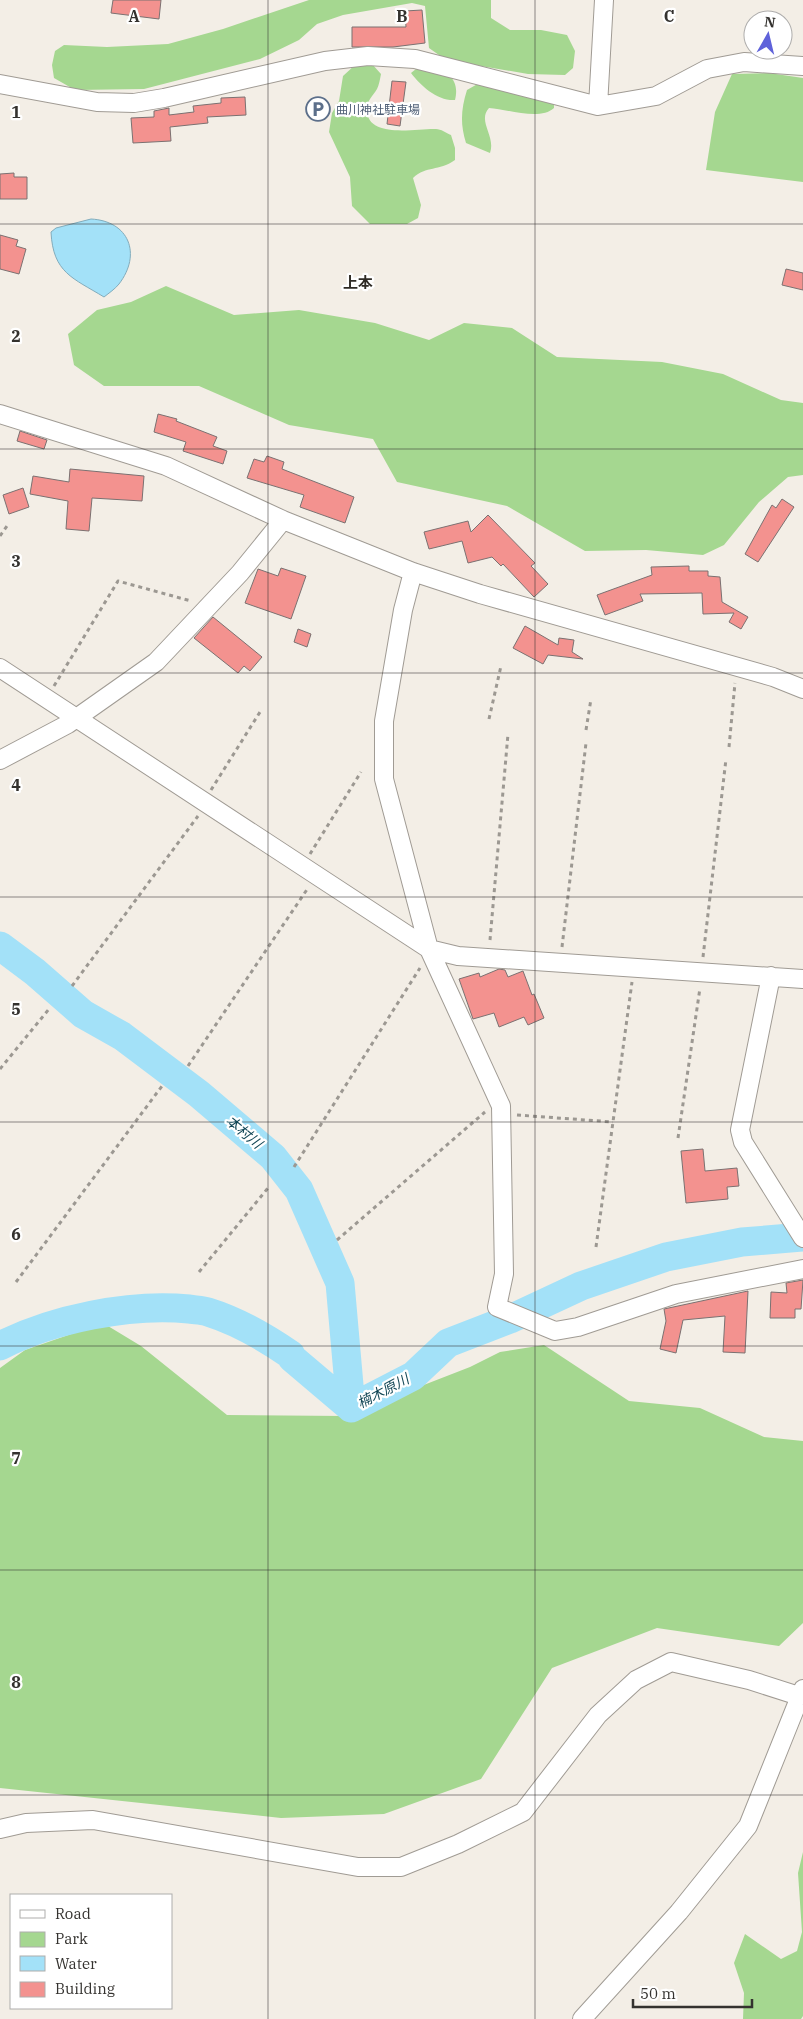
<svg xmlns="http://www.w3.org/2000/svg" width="803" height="2019" font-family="'IBM Plex Serif','Noto Sans JP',serif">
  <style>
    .green { fill: #a5d790 }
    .water { fill: #a3e1f8; stroke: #82acbc }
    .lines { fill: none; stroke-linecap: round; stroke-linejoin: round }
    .river { stroke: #a3e1f8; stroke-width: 29 }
    .building { fill: #f3928f; stroke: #7b7171 }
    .minor-casing { stroke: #a09b94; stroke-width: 20 }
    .path { stroke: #9c9892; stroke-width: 3; stroke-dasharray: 4 4; stroke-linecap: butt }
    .minor { stroke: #fff; stroke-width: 18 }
    .grid { fill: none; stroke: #34322f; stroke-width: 1; stroke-opacity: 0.55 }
    .labels { text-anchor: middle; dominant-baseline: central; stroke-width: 4.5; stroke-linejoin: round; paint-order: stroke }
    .service-label { font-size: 12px; fill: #4e5e75; stroke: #fff; text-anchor: start }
    .water-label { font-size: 14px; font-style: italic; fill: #124655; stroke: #fff }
    .quarter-label { font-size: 15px; font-weight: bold; fill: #2f2b25; stroke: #fff }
    .grid-label { font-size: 16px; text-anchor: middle; font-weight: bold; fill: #34322f; stroke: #fff; stroke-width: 4.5; stroke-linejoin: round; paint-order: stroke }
  </style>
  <rect width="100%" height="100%" fill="#f3eee6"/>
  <!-- green -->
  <path class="green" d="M309,0H491V18L510,30H541L567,35L575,51L573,68L565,75L528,74L446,60L429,48L425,6L412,3L343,15L317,24L299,40L260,59L144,89L75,90L54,78L52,65L55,51L64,45L107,47L168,44L223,29Z
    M372,64L381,74C380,79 379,85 377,89C373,96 367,100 367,109C366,140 418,128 436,129C441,129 446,133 451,135L455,148V160C438,172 427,165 413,178L421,205L418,218L407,224H370L352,206L350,177L329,132L332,113L339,101L343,76L355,65Z
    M430,67C448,72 460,79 455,100C437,101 421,86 411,73L416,69Z
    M769,73L803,78V182L706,170L715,112L732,74Z
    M481,82L554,99V108C540,121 507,109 489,108C477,121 496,136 490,153L466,143C460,124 461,109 467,90Z
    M166,286L234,315L299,310L375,323L429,340L464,323L512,328L557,357L662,362L723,374L781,400L803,403V475L788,477L759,502L724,545L703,555L646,550L585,551L507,506L397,482L373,439L289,425L199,386H104L74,365L68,334L97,310L131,302Z
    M103,1323L141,1346L227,1415L344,1416L470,1367L500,1352L544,1345L629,1401L700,1408L764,1437L803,1441V1623L779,1646L657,1628L552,1668L481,1779L384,1814L281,1818L0,1788V1368L25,1350Z
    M803,1852V2016L801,2019H743L744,1993L734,1963L745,1934L781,1959L797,1951L802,1932L798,1873Z"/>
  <!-- water -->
  <path class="water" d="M91,219C129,221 142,254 119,284C115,289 109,293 104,297C73,278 53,273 51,232L56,228Z"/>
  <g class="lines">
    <!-- river -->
    <path class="river" d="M0,946L35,972L83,1014L122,1036L199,1094L273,1157L299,1190L340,1283L351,1408
      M0,1346C52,1319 130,1303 189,1309C194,1310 202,1310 208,1312C237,1321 265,1337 291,1355L292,1358L351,1408
      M351,1408L413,1376L448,1343L510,1319L581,1286L666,1257L742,1242L803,1237"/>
  </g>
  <!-- building -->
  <path class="building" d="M113,0H161L159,19L111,13Z
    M422,10L425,43L393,47H352V27H406L405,11Z
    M392,81L406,82L400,126L387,124Z
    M245,97L246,115L207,117L208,123L170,127L171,141L133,143L131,118L154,117V111L169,108V115L194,112L193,106L221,103V98Z
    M14,173V177H27V199H0V174Z
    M0,235L18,240L16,246L26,249L19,274L0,269Z
    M786,269L803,273V290L782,285Z
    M158,414L177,419L176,421L217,437L213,446L227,451L223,464L183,451L186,442L154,432Z
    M20,431L47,440L44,449L17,441Z
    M267,456L284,462L282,469L354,497L345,523L300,507L304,495L247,478L254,459L264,462Z
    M70,469L144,476L142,501L92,498L89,531L66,529L68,501L30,494L33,476L69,482Z
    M23,488L29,507L9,514L3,495Z
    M782,499L794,507L758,562L745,554L772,505L776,508Z
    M488,515L535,563L531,566L548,584L534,597L503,564L501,566L492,557L468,563L462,541L429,549L424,532L468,521L471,532Z
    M689,566V571H708V576L720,577L722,602L748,617L741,629L729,622L734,613L703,614L702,593L640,594L643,601L605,615L597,595L652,575L651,567Z
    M281,568L306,576L291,619L245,603L258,569L278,576Z
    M213,617L262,657L250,671L244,666L238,673L194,638Z
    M525,626L558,645L559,638L574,640L572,652L583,659L548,655L543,664L513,648Z
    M298,629L311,634L307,647L294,642Z
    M499,969L505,970L508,977L523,971L532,995L534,994L544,1018L528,1025L524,1017L499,1027L494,1013L473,1019L459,979L479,973L480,977Z
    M703,1149L705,1171L737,1168L739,1186L727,1187L728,1199L686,1203L681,1151Z
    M803,1280L801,1309H795V1318H770L771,1292L787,1293L786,1283Z
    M748,1291L745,1353L723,1352L725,1316L683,1320L676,1353L660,1349L666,1321L664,1309Z"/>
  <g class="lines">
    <!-- minor casing -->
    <g class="minor-casing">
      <path id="minor" d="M0,84L97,102L134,103L164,98L325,61L368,56L415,59L598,106L656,96L707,69L744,62L803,66
        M598,106L604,0
        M0,414L166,466L283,520L413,572L480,594L773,677L803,689
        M413,572L403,610L384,721V779L429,949L501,1106L504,1274L497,1307L555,1331L578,1327L676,1294L803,1269
        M0,668L429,949L458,956L803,979
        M0,760L68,724L156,662L240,573L283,520
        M771,976L740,1130L743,1142L803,1238
        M0,1829L26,1823L93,1820L358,1867H401L458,1844L523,1812L598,1715L636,1680L671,1662L749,1680L799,1696
        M582,2019L679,1912L748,1826L803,1689"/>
    </g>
    <!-- path -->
    <path class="path" d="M0,536L7,526
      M54,686L118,581L191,601
      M489,719L501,666
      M586,730L591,699
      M729,747L735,683
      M211,790L260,712
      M310,854L361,772
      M490,940L508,734
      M562,947L586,743
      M703,957L726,759
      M72,986L198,816
      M188,1066L308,888
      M0,1069L49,1009
      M517,1115L613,1122
      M678,1138L700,988
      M294,1167L420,968
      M337,1240L485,1112
      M596,1247L632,982
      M199,1272L268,1188
      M16,1282L162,1086"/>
    <!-- minor -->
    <use href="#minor" class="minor"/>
  </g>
  <!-- grid -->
  <path class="grid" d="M268,0V2019M535,0V2019M0,224H803M0,449H803M0,673H803M0,897H803M0,1122H803M0,1346H803M0,1570H803M0,1795H803"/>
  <!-- icons -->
  <defs>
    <g id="parking-ring" transform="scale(1.25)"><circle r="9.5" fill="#fff" stroke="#5c6f8a" stroke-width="1.5"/><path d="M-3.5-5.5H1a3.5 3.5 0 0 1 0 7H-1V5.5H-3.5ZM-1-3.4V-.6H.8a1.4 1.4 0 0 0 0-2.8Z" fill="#5c6f8a"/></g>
  </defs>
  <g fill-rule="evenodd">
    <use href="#parking-ring" x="318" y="109"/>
  </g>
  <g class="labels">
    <!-- service labels -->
    <g class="service-label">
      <text x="336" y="109">曲川神社駐車場</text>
    </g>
    <!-- water labels -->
    <g class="water-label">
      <text transform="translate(244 1132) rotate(40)">本村川</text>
      <text transform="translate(383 1391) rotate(-28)">楠木原川</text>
    </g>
    <!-- quarter labels -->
    <g class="quarter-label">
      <text x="358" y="282">上本</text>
    </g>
  </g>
  <g class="grid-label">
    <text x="134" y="22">A</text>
    <text x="402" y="22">B</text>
    <text x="669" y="22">C</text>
    <text x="16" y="118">1</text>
    <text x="16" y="342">2</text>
    <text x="16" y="567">3</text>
    <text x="16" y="791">4</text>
    <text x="16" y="1015">5</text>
    <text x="16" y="1240">6</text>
    <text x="16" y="1464">7</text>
    <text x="16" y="1688">8</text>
  </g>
  <!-- legend -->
  <rect x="10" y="1894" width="162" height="115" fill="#ffffff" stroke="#aeadac"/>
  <rect x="20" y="1910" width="25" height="8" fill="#ffffff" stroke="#aeadac"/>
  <text x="55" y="1919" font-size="15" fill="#34322f">Road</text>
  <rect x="20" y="1932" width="25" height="15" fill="#a5d790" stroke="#aeadac"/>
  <text x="55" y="1944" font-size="15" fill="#34322f">Park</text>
  <rect x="20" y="1956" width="25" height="15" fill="#a3e1f8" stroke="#aeadac"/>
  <text x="55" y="1969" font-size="15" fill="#34322f">Water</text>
  <rect x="20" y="1982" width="25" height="15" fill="#f3928f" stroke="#aeadac"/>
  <text x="55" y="1994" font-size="15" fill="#34322f">Building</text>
  <!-- north arrow -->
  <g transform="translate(768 35) rotate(8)"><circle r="24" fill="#ffffff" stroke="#aeadac"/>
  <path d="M0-4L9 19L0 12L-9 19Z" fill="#5f62da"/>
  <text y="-8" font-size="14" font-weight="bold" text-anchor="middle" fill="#34322f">N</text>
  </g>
  <!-- scale -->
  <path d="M633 1999v8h119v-8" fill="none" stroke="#34322f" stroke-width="2.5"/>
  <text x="640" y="1999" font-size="15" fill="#34322f" stroke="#ffffff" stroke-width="4" paint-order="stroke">50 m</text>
</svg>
